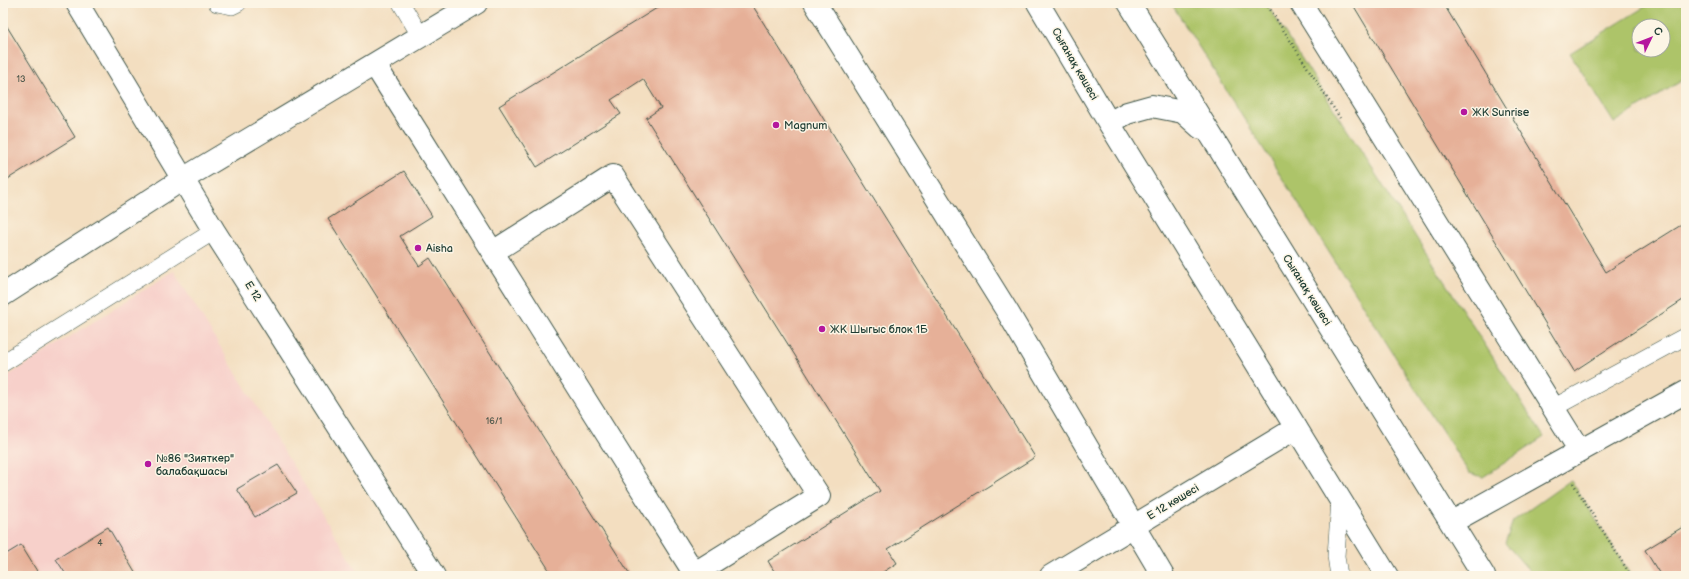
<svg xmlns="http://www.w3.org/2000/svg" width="1689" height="579" font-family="'Balsamiq Sans',sans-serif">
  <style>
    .built { fill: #f7d0ca }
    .green { fill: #adc469; stroke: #66804e; fill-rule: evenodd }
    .building { fill: #e6b098 }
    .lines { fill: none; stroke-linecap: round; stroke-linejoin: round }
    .service-casing { stroke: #3f5549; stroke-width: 18 }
    .minor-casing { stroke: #3f5549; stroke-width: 24 }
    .secondary-casing { stroke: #3f5549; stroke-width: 24 }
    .path { stroke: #3f5549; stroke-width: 2.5; stroke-dasharray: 1 3; stroke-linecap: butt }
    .service { stroke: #fff; stroke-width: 17 }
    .minor { stroke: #fff; stroke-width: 22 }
    .secondary { stroke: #fff; stroke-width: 22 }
    .poi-dot { fill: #b5179e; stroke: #fcf5e5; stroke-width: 1.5 }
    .labels { text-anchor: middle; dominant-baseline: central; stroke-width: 3; stroke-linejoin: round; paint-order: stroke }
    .number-label { font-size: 9px; fill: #515a4d }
    .street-label { font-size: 11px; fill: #1f3d34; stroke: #fcf5e5 }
    .poi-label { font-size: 11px; fill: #1f3d34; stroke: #fcf5e5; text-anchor: start }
  </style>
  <rect width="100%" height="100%" fill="#fcf5e5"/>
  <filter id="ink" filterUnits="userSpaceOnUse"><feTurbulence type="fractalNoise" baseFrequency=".025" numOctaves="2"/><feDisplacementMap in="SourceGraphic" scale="8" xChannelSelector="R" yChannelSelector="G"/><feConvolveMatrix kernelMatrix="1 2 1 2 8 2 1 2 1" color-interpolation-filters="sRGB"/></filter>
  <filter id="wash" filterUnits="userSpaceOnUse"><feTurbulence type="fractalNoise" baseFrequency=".012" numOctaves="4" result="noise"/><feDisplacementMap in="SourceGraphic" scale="16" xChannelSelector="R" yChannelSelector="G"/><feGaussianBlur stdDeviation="0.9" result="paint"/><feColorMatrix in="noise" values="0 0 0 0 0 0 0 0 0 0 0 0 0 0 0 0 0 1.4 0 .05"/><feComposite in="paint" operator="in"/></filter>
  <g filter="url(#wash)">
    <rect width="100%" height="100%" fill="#f3dec0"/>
    <!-- built -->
    <path class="built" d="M174,271L360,576H3V379Z"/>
    <!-- green -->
    <path class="green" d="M1171,3H1266L1544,437L1483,477L1469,473Z
      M1651,3L1686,4V78L1614,123L1570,53ZM1639,26H1663V50H1639Z
      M1571,480L1631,576H1534L1505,543L1513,521Z"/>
    <g id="blocks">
      <!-- building -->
      <path class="building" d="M665,3H751L1035,457L888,549L897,563L877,576H777L768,561L880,491L646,118L661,108L643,79L611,100L621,114L537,167L499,106Z
        M1352,3H1443L1606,272L1686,222V298L1574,371Z
        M3,20L75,137L3,182Z
        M404,171L432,216L400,236L419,266L430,258L631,576H553L328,219Z
        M278,465L297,493L255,517L237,489Z
        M1686,525V576H1661L1645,550Z
        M108,527L137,576H67L56,559Z
        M21,545L40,576H3V556Z"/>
    </g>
  </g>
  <g filter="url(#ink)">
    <use href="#blocks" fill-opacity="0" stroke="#3f5549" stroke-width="1"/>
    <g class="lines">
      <!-- service casing -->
      <g class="service-casing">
        <path id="service" d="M217,3L232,6L238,3
          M401,3L421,37
          M3,363L214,231
          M1553,408L1686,336
          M1339,576L1336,556L1340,500"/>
      </g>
      <!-- minor casing -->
      <g class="minor-casing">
        <path id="minor" d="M77,3L214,231L434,576
          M815,3L1007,311L1163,576
          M1301,3L1580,451
          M375,65L696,576
          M493,252L613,176L819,496L695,573
          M3,295L183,179L476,3
          M1452,522L1686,392
          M1051,576L1296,428"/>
      </g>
      <!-- secondary casing -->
      <g class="secondary-casing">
        <path id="secondary" d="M1038,3L1109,123L1387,576
          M1129,3L1484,576
          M1109,123L1127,113L1152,106L1183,112L1201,128"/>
      </g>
      <!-- path -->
      <path class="path" d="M1266,3L1340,118
        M1573,483L1631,576"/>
      <!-- service -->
      <use href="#service" class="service"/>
      <!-- minor -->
      <use href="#minor" class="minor"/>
      <!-- secondary -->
      <use href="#secondary" class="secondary"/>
    </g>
  </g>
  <!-- markers -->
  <g class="poi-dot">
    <circle cx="1464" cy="112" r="4"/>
    <circle cx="776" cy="125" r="4"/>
    <circle cx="418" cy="248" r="4"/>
    <circle cx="822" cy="329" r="4"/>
    <circle cx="148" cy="464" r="4"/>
  </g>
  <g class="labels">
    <!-- number labels -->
    <g class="number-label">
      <text x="21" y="79">13</text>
      <text x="494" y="421">16/1</text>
      <text x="100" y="543">4</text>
    </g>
    <!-- street labels -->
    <g class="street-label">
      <text transform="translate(1075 64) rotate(60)">Сығанақ көшесі</text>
      <text transform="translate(1307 290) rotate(58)">Сығанақ көшесі</text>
      <text transform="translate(253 291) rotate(58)">E 12</text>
      <text transform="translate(1173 502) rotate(-31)">Е 12 көшесі</text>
    </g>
    <!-- poi labels -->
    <g class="poi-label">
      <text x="1472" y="112">ЖК Sunrise</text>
      <text x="784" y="125">Magnum</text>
      <text x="426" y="248">Aisha</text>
      <text x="830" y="329">ЖК Шыгыс блок 1Б</text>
      <text x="156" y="458">№86 "Зияткер"<tspan x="156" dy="13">балабақшасы</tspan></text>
    </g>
  </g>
  <!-- margin -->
  <rect width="1689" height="579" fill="none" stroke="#fcf5e5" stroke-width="16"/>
  <!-- north arrow -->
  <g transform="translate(1651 38) rotate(47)"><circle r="19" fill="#fcf5e5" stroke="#a4ab9e"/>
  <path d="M0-3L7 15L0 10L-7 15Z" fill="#b5179e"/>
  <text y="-6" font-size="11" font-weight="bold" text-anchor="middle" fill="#1f3d34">С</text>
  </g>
</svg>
